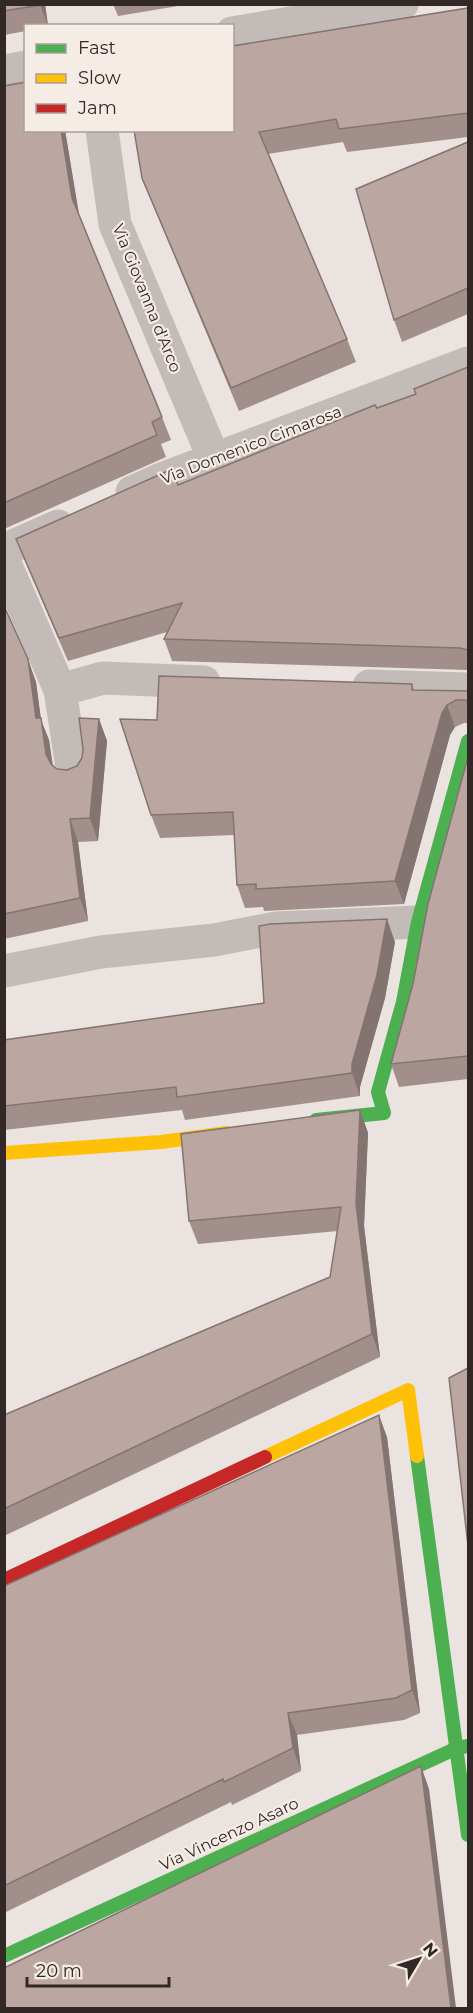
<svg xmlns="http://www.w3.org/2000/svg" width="473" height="2013" font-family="Montserrat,sans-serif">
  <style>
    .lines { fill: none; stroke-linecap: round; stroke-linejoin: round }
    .street { stroke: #c2bbb8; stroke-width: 33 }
    .fast { stroke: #4caf50; stroke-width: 14 }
    .slow { stroke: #ffc107; stroke-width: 14 }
    .jam { stroke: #c62828; stroke-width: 14 }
    .wall { fill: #a28f8b }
    .shaded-wall { fill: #847471 }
    .building { fill: #bca6a2; stroke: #847471; stroke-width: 1.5 }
    .labels { text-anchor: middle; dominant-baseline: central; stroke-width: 4.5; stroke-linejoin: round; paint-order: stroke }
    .street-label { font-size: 16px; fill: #322927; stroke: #f6ece6 }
  </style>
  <rect width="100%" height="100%" fill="#eae3df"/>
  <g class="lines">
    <!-- street -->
    <path class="street" d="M232,33L402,4
      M4,71L26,67
      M102,130L115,224L214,459
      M132,492L159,480L468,363
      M4,550L58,526
      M4,561L60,690L73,774
      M369,686L468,689
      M60,690L103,678L204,682
      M4,971L101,952L214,940L276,928L418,922"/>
    <!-- fast -->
    <path class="fast" d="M316,1120L384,1113L378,1092L403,1002L418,922L468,741
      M417,1456L468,1835
      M4,1956L457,1748L468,1746"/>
    <!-- slow -->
    <path class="slow" d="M4,1153L161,1142L227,1133
      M265,1457L408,1390L417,1456"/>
    <!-- jam -->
    <path class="jam" d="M4,1580L265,1457"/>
  </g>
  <!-- wall -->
  <path class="wall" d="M4,4H45L48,26H26V31L4,35Z
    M113,4H190L118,16Z
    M468,8V137L347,152L343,142L268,154L347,339L356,362L239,411L151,200L142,178Z
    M4,86L26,130H65L79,216L162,417L171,440L161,444L166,457L4,529Z
    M468,142V314L402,342L394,320Z
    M468,367V670L172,661L164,639L167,632L68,661L25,561L16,539L178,485L377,408L416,394Z
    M4,606L36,682L41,720L49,740L53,765L57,769L67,770L77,766L82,758L99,719L107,741L98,841L78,842L88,921L4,939Z
    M412,684L414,690L468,691V723H464L455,727L450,735L404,904L264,911L263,907L245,908L237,885L234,835L160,838L151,815L157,720Z
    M468,757V1079L399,1087L391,1064L413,984Z
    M395,942L385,998L360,1087V1096L185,1120L182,1110L4,1130V1040L264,1003Z
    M360,1110L368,1133L364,1226L380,1357L4,1536V1415L330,1277L338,1231L198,1244L189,1221Z
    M387,1437L420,1713L404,1720L297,1735L301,1771L232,1805L231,1802L4,1913V1586Z"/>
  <!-- shaded-wall -->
  <path class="shaded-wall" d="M40,4H45L48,26Z
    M61,130H65L80,220L72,198Z
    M28,659L36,682L41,720L49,740L54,777L46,754L36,718Z
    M447,705L455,727L450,735L404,904L395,881L442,713Z
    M99,719L107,741L98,841L90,818Z
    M70,819L78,842L88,921L80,898Z
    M387,919L395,942L385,998L360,1087V1096L352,1073V1064Z
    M360,1110L368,1133L364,1226L380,1357L372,1334L356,1204Z
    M379,1415L387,1437L420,1713L412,1690Z
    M288,1713L297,1735L301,1771L293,1748Z
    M421,1766L429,1789L456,2008H451Z"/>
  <!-- building -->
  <path class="building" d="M4,4H40V5L4,11Z
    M468,8V113L339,129L336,119L259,132L347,339L231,388L142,178L134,130H232V46Z
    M26,82V130H61L72,198L162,417L152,422L157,435L4,503V86Z
    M468,142V288L394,320L356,189Z
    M468,367V650L460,648L164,639L182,603L59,638L16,539L172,469L178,485L375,405L377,408L416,394L414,389Z
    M4,606L28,659L36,718H41L46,754L51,764L57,769L67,770L77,766L82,758L83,749L79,718L99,719L90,818L70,819L80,898L4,914Z
    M159,676L412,684V690L468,691V702L465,700H456L447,705L442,713L395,881L256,889V884L237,885L233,812L151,815L120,719L157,720Z
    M468,757V1056L391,1064L413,984L428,904Z
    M387,919L377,975L352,1064V1073L177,1097L176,1087L4,1106V1040L264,1003L259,926L270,924Z
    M360,1110L356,1204L372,1334L4,1509V1415L330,1277L341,1207L189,1221L181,1134Z
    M468,1368V1546L449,1378Z
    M379,1415L412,1690L396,1698L288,1713L293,1748L224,1782L223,1779L4,1886V1586Z
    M421,1766L451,2008H4V1968Z"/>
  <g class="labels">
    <!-- street labels -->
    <g class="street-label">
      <text transform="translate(147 298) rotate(68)">Via Giovanna d'Arco</text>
      <text transform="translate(251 445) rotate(-21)">Via Domenico Cimarosa</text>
      <text transform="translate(229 1834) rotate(-25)">Via Vincenzo Asaro</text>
    </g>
  </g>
  <!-- border -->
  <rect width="473" height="2013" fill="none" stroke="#322927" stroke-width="12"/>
  <!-- legend -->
  <rect x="24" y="24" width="210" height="108" fill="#f6ece6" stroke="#a89e9a" stroke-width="1.5"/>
  <rect x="36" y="44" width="30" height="9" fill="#4caf50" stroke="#a89e9a" stroke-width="1.5"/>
  <text x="78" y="54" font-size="18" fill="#322927">Fast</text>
  <rect x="36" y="74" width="30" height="9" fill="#ffc107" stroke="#a89e9a" stroke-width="1.5"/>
  <text x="78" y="84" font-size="18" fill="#322927">Slow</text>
  <rect x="36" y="104" width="30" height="9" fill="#c62828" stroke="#a89e9a" stroke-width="1.5"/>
  <text x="78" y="114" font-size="18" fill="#322927">Jam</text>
  <!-- north arrow -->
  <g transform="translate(419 1959) rotate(51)" stroke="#f6ece6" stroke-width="4.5" paint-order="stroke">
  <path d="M0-4.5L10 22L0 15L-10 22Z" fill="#322927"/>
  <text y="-9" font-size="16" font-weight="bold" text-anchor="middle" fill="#322927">N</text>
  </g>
  <!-- scale -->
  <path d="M27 1977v9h142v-9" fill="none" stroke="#322927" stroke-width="3"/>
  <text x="36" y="1977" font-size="18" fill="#322927" stroke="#f6ece6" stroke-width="4.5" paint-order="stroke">20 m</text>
</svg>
